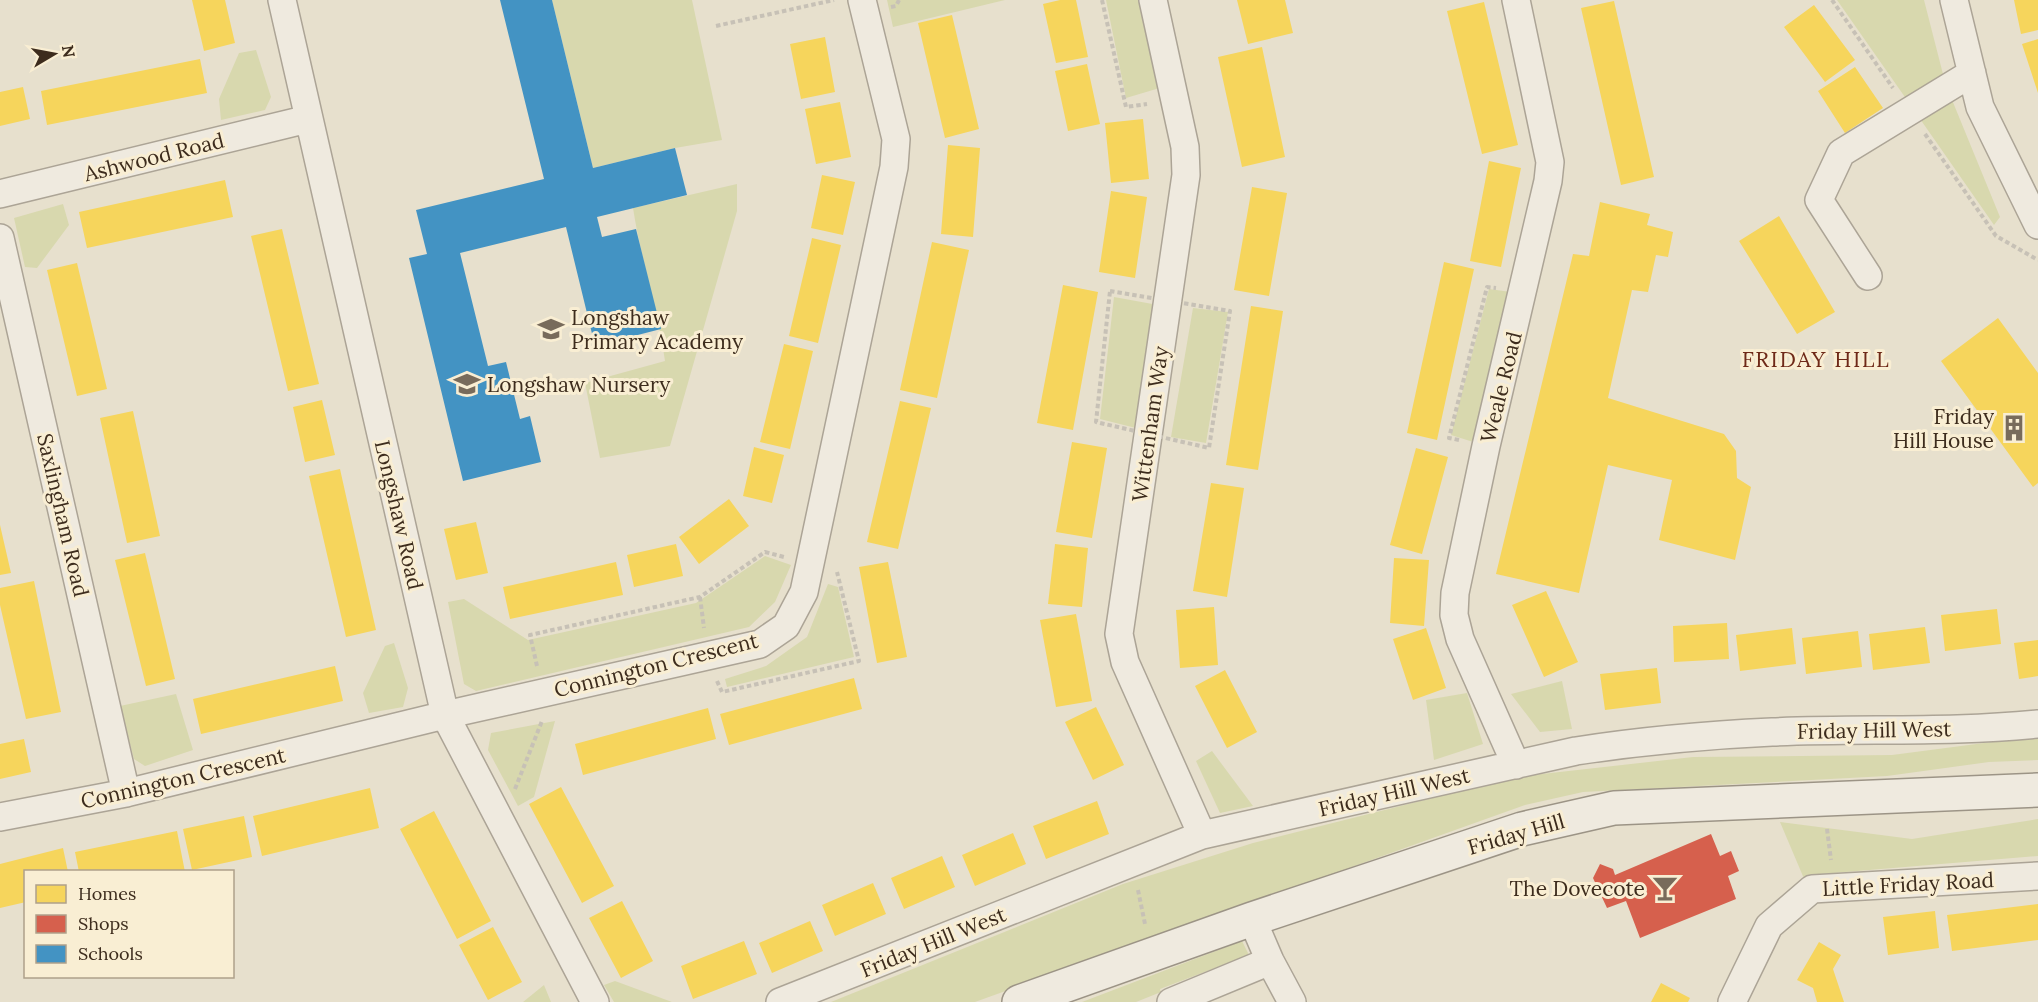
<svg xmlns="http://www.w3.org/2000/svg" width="2038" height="1002" font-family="Lora,serif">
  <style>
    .green { fill: #d8d8ae }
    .homes { fill: #f6d55c }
    .shops { fill: #d6604d }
    .schools { fill: #4393c3 }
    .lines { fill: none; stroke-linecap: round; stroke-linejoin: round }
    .minor-casing { stroke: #aca496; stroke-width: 30 }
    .secondary-casing { stroke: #9c9486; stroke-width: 36 }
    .path { stroke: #c7c1b6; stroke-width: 4; stroke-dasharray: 4.5 3; stroke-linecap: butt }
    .minor { stroke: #efeadf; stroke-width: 27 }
    .secondary { stroke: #efeadf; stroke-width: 33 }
    .labels { text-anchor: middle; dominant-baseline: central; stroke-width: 6; stroke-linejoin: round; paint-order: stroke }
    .street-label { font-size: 21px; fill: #3d2c1d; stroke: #f9eed3 }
    .poi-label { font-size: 21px; fill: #3d2c1d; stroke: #f9eed3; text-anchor: start }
    .neighbourhood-label { font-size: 22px; letter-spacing: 1.5px; fill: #6e2918; stroke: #f9eed3 }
  </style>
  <rect width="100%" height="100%" fill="#e7e0cd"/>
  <!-- green -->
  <path class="green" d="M552,0H692L722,140L675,148L593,168Z
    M887,0H1005L893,27Z
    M1106,0H1144L1163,87L1126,98Z
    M1837,0H1924L1944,78L1907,100Z
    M256,50L271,97L265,110L221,120L219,99L239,53Z
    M1950,95L2000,217L1994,225L1918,116Z
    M737,184V211L670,446L600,458L585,383L665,361C658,309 641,260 633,208Z
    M63,204L69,225L37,268L25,267L14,218Z
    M1489,289L1518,293L1486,446L1451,435Z
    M1114,297L1158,305L1140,429L1100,419Z
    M1193,308L1228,312L1206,443L1171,437Z
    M765,556L791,565L775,602L749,627L476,691L464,684L448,602L464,599L528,640L696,603Z
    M828,584L838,587L854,657L727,687L725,679L766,666L807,637Z
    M394,643L408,688L403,707L369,713L363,693L385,646Z
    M1562,681L1572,729L1540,732L1511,694Z
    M1467,693L1483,744L1434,760L1426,700Z
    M176,694L193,750L145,766L134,759L120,706Z
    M555,721L534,797L518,806L488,750L491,733Z
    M2038,736V760L1989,762L1887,776L1583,792L1525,805L975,1002H831L1123,884L1253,843L1516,777L1693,757L1892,755Z
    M1212,751L1253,806L1220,813L1196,761Z
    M2038,819V856L1833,873L1805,881L1780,822L1912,839Z
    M1242,941L1249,955L1160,989L1161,992L1136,1002H1082Z
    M615,981L672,1002H614L604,985Z
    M544,985L551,1002H523Z"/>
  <!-- homes -->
  <path class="homes" d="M192,0H225L235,43L204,51Z
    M1060,0H1076L1088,57L1056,63L1043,4Z
    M1237,0H1285L1293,33L1248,44Z
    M2014,0H2038V30L2021,34Z
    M1614,1L1654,177L1621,185L1581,8Z
    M1484,2L1518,145L1482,154L1447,11Z
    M1814,5L1855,60L1825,82L1784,27Z
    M952,15L979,129L945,138L918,23Z
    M825,37L835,92L801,99L790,44Z
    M2038,39V93L2022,44Z
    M1262,47L1285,157L1242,167L1218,57Z
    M200,59L207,93L47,125L41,91Z
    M1087,64L1100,124L1068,131L1055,71Z
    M1855,67L1883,108L1845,133L1818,91Z
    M23,87L30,119L0,126V92Z
    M840,102L851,157L816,164L805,109Z
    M1143,119L1149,179L1111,183L1105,123Z
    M948,145L980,148L973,237L941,234Z
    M1489,161L1521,168L1501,267L1470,261Z
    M822,175L855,182L843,235L811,228Z
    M225,180L233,217L87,248L79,212Z
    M1252,187L1287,193L1269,296L1234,290Z
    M1111,191L1147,197L1135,278L1099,272Z
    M1600,202L1650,214L1647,225L1673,232L1668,257L1656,255L1648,292L1632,290L1608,398L1724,434L1736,451L1737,478L1751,487L1735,560L1659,540L1672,480L1608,465L1579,593L1496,574L1573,254L1589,256Z
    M1779,216L1835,312L1797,334L1739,241Z
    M282,229L319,384L288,391L251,236Z
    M812,238L841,245L818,343L789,336Z
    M932,242L969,250L937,398L900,390Z
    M1444,262L1474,269L1437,440L1407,433Z
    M77,263L107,389L77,396L47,270Z
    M1063,285L1098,292L1073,430L1037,423Z
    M1251,306L1283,311L1258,470L1226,465Z
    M1998,318L2038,373V483L2033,487L1941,361Z
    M784,344L813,351L790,449L760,442Z
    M322,400L335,455L305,462L293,407Z
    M900,401L931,408L898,549L867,542Z
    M133,411L160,536L127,543L100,418Z
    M1072,442L1107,448L1092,538L1056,532Z
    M754,447L784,455L772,503L743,496Z
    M1416,448L1448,457L1422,554L1390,545Z
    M340,469L376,630L346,637L309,476Z
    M1211,483L1244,488L1227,597L1193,591Z
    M729,499L749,526L699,564L679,537Z
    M476,522L488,573L456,580L444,529Z
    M0,525L11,573L0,575Z
    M676,544L683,576L634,587L627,555Z
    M1055,544L1088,548L1082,607L1048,604Z
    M145,553L175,679L146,686L115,560Z
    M1394,558L1429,560L1424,626L1390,623Z
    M616,562L623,595L510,619L503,587Z
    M888,562L907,657L877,663L859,567Z
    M34,581L61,712L26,719L0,605V588Z
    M1546,591L1578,662L1544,677L1512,605Z
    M1214,607L1218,665L1180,668L1176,610Z
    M1997,609L2001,644L1945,651L1941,615Z
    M1076,614L1092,701L1056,707L1040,620Z
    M1727,623L1729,659L1674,662L1673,626Z
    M1925,627L1930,663L1873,670L1869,634Z
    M1426,628L1446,688L1413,700L1393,639Z
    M1792,628L1796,664L1740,671L1736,635Z
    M1858,631L1862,667L1806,674L1802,638Z
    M2038,640V676L2019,679L2014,643Z
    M335,666L343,701L201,734L193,699Z
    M1657,668L1661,703L1605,710L1600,674Z
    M1225,670L1257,732L1227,748L1195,686Z
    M854,678L862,709L729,745L720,714Z
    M1096,707L1124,765L1093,780L1065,722Z
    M708,708L716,739L583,775L575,744Z
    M24,739L31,772L0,779V744Z
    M561,787L614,886L582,903L529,804Z
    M370,788L379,828L262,856L253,816Z
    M1097,801L1109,834L1046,859L1033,826Z
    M434,811L491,921L457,939L400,829Z
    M244,816L252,857L192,870L183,829Z
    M177,831L185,872H79L75,852Z
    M1013,833L1026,864L975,886L962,855Z
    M63,848L68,872H26V902L0,908V864Z
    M942,856L955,887L904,909L891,878Z
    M873,883L886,914L835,936L822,905Z
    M622,901L653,961L621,978L589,918Z
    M2038,904V940L1952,951L1947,915Z
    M1935,911L1939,948L1888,955L1883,917Z
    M810,921L823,951L772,973L759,943Z
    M493,927L522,982L488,1000L459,945Z
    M744,941L757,974L693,999L681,966Z
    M1819,942L1841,955L1833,969L1844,1002H1817L1813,988L1797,980Z
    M1661,983L1690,998L1688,1002H1651Z"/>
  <!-- shops -->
  <path class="shops" d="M1711,834L1720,856L1731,851L1739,871L1728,876L1736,899L1640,938L1626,901L1607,908L1593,878L1600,864L1613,869L1615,875Z"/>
  <!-- schools -->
  <path class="schools" d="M500,0H552L593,168L675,148L687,195L597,217L602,237L636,229L661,329L595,346L566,227L460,253L488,366L506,362L520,419L530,416L541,462L463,481L409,258L427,254L416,210L544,179Z"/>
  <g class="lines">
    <!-- minor casing -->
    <g class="minor-casing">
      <path id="minor" d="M282,0L445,715L595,1002
        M1153,0L1185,147L1186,175L1119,634L1125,662L1202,835
        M1516,0L1550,162L1548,181L1486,446L1455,593L1454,615L1460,639L1516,765
        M1954,0L1980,107L2038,225
        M0,194L308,119
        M0,238L126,793
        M1868,276L1819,200L1841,153L1972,73
        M0,817L126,793L445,715L760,644L786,626L804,592L894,167L896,139L862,0
        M1252,919L1270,961L1292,1002
        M780,1002L1202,835L1576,751C1641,741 1707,735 1772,732C1861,728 1950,733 2038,724
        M1171,1002L1270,961
        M1732,1002L1769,926L1812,889L2038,876"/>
    </g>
    <!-- secondary casing -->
    <g class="secondary-casing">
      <path id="secondary" d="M1019,1002L1252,919L1522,829L1614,808L2038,790"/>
    </g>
    <!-- path -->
    <path class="path" d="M1102,0L1126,107L1147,104
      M1832,0L1893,88
      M891,7L896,6L899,0
      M716,26L834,0
      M1925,134L1996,236L2038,260
      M1110,291L1230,311L1209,448L1096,422Z
      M1459,440L1449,438L1487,287L1496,288
      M700,597L704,628
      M537,666L530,635L700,597L765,552L784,557
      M717,681L722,692L859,661L837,572
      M515,789L542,721
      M1827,829L1831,860
      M1138,890L1145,924"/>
    <!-- minor -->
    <use href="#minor" class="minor"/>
    <!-- secondary -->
    <use href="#secondary" class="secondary"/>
  </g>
  <!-- icons -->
  <defs>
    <g id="school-bare" transform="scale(2.07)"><path d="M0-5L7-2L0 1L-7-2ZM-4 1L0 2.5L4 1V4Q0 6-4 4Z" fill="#786b5b" stroke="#f9eed3" stroke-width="2.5" paint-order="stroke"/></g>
    <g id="building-bare" transform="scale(2.07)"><path d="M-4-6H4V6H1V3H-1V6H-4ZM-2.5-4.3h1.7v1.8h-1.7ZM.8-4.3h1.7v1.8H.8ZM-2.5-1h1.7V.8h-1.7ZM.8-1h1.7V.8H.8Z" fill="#786b5b" stroke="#f9eed3" stroke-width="2.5" paint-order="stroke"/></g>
    <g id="bar-bare" transform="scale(2.07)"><path d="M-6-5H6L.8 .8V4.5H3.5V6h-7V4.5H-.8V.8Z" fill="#786b5b" stroke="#f9eed3" stroke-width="2.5" paint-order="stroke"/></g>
  </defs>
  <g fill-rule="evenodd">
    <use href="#school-bare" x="551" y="329"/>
    <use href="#school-bare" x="467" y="384"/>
    <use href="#building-bare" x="2014" y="428"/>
    <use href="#bar-bare" x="1665" y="888"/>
  </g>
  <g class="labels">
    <!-- street labels -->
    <g class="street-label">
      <text transform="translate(154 157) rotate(-14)">Ashwood Road</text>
      <text transform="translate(1501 387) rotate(-76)">Weale Road</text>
      <text transform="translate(1150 424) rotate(-82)">Wittenham Way</text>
      <text transform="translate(63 515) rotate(77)">Saxlingham Road</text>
      <text transform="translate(399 515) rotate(77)">Longshaw Road</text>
      <text transform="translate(656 665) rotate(-14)">Connington Crescent</text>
      <text transform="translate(1874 730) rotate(-1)">Friday Hill West</text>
      <text transform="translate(183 778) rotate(-13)">Connington Crescent</text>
      <text transform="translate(1394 792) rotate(-13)">Friday Hill West</text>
      <text transform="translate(1516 834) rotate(-16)">Friday Hill</text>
      <text transform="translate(1908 884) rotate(-3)">Little Friday Road</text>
      <text transform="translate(933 942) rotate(-22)">Friday Hill West</text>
    </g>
    <!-- poi labels -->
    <g class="poi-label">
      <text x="571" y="317">Longshaw<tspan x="571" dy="24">Primary Academy</tspan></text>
      <text x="487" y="384">Longshaw Nursery</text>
      <text x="1994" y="416" text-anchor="end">Friday<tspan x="1994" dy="24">Hill House</tspan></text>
      <text x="1645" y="888" text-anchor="end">The Dovecote</text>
    </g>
    <!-- neighbourhood labels -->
    <g class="neighbourhood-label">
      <text x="1816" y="359">FRIDAY HILL</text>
    </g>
  </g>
  <!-- legend -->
  <rect x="24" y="870" width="210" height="108" fill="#f9eed3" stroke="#aea08a" stroke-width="1.5"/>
  <rect x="36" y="885" width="30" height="18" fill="#f6d55c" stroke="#aea08a" stroke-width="1.5"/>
  <text x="78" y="900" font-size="18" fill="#3d2c1d">Homes</text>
  <rect x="36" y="915" width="30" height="18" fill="#d6604d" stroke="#aea08a" stroke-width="1.5"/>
  <text x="78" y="930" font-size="18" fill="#3d2c1d">Shops</text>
  <rect x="36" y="945" width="30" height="18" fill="#4393c3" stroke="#aea08a" stroke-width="1.5"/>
  <text x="78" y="960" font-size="18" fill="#3d2c1d">Schools</text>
  <!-- north arrow -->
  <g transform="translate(54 54) rotate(80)" stroke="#f9eed3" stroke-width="4.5" paint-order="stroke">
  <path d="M0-4.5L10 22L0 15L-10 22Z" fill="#3d2c1d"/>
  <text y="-9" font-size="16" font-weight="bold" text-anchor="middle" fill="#3d2c1d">N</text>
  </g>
</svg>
